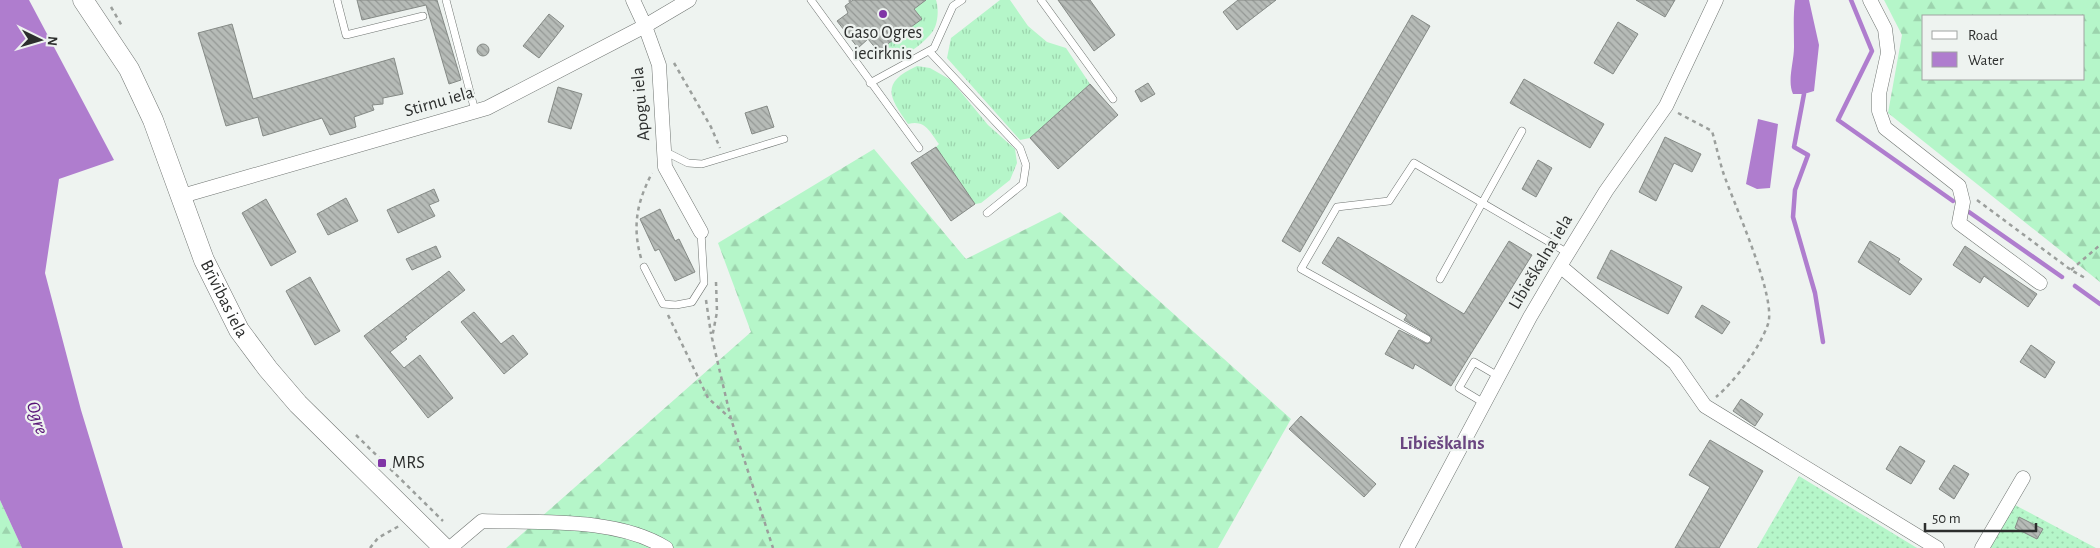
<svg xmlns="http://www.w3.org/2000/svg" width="2100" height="548" font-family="'Alegreya Sans',sans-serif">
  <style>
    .grass { fill: url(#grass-tufts) }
    .forest { fill: url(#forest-firs); fill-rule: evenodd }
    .garden { fill: url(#garden-dots) }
    .water { fill: #af7dce }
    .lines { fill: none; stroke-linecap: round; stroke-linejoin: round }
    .stream { stroke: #af7dce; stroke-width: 4.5 }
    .building { fill: url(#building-back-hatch); stroke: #858a86 }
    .lane-casing { stroke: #6f7471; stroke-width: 8 }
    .street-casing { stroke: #6f7471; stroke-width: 15 }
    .secondary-casing { stroke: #6f7471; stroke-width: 21 }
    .path { stroke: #9b9f9c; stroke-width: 2.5; stroke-dasharray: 4 4; stroke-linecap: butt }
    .lane { stroke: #fff; stroke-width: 7 }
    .street { stroke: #fff; stroke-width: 14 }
    .secondary { stroke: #fff; stroke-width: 20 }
    .poi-dot { fill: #8035a6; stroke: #eef3f0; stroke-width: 2 }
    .labels { text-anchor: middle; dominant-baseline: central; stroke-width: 4.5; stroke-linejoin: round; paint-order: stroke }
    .poi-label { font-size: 18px; fill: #2c2e2d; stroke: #eef3f0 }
    .street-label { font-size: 18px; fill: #2c2e2d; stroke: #eef3f0 }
    .water-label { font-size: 19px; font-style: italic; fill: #581477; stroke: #eef3f0 }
    .neighbourhood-label { font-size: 19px; font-weight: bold; fill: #6a4580; stroke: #eef3f0 }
  </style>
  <defs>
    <pattern id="grass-tufts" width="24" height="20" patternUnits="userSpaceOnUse" patternTransform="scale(1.25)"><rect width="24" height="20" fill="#b5f6c9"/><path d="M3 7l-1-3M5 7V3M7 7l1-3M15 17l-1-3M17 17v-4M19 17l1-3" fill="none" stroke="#9cd3ad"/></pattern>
    <pattern id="forest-firs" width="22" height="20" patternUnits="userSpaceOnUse" patternTransform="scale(1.25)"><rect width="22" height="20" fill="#b5f6c9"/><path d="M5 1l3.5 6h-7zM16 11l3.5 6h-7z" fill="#9cd3ad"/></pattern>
    <pattern id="garden-dots" width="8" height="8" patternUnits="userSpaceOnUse" patternTransform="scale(1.25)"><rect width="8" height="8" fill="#b5f6c9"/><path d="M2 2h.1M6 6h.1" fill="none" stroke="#9cd3ad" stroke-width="1.8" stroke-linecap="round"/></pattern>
    <pattern id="building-back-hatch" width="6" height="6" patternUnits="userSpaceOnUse" patternTransform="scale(1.25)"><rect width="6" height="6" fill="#b6bbb7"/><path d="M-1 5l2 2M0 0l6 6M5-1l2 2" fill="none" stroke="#949895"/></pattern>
  </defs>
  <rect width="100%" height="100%" fill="#eef3f0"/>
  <!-- grass -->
  <path class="grass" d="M926,0H936C939,9 938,23 933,31C923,45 892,70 878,51L922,19L914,9Z
    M1000,0H1010L1028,26L1047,42L1066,48L1090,84L1030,138L1020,140L947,58L951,38Z
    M917,66L930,68L951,80L988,125L1015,149L1017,163L1010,180L981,203L975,204L936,147L939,144C930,132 925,119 908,124C889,97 880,83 917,66Z"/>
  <!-- forest -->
  <path class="forest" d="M1884,0H2100V282L1888,113L1902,35ZM1924,16H2084V79H1924Z
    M874,149L966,259L1060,212L1291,419L1218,548H506L751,332L718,243Z
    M0,500L22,548H0Z"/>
  <!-- garden -->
  <path class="garden" d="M1799,476L1917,548H1757Z
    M2015,505L2096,548H1989Z"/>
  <!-- water -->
  <path class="water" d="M0,0H29L114,160L59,179L45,273L81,410L123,548H22L0,500Z
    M1795,0H1809L1819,45L1814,91L1804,94H1793C1787,81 1794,62 1794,47C1794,31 1793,16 1795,0Z
    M1758,119L1778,124L1770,188L1757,189L1746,184Z"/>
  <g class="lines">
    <!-- stream -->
    <path class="stream" d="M1851,0L1872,51L1838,120L1953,201
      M1804,94L1794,147L1808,155L1795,190L1793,217L1815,293L1823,342
      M1969,212L2062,277
      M2075,286L2100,304"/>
  </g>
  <!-- building -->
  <path class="building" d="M357,0H437L461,80L449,84L426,5L362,20Z
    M853,0H926L914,9L922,19L878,51L868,39L858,48L837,21L848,13L845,6Z
    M1058,0H1090L1115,35L1094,51Z
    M1238,0H1276L1237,30L1223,12Z
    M1636,0H1675L1665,17Z
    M549,14L564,26L539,58L523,46Z
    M1412,15L1430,26L1300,252L1282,241Z
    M1618,22L1638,34L1613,74L1594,63Z
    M232,24L253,99L394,58L403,94L383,98V104L372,105L374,110L354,117L356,127L330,135L322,118L263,136L258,117L226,126L198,33Z
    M477 50a6 6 0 1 1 12 0a6 6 0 1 1-12 0Z
    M1524,79L1604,124L1590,148L1510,103Z
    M1148,83L1155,94L1141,102L1135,91Z
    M1090,84L1118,115L1058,169L1030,138Z
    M558,87L582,94L571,129L548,122Z
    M767,106L774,127L752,134L745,113Z
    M1665,137L1701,154L1692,172L1674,163L1656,201L1639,192Z
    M936,147L975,204L951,221L911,163Z
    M1538,160L1552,168L1536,197L1522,189Z
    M434,189L439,201L429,205L435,216L398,233L387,210Z
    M346,198L358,221L328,235L317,214Z
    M266,199L296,252L271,266L242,213Z
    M660,209L675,241L679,239L695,272L675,281L659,249L655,251L640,219Z
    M1338,237L1464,314L1509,241L1532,255L1451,386L1415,364L1413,369L1385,354L1399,330L1427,344L1431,342L1432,337L1404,320L1407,315L1322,263Z
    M1870,241L1900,259L1898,262L1922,279L1910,295L1858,262Z
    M436,246L441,257L412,270L406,259Z
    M1965,246L2037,294L2028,307L1984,276L1980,283L1953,265Z
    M1611,250L1682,287L1668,314L1597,278Z
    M449,271L465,290L405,337L407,339L390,352L404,368L420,355L453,398L428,418L364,336Z
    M310,277L340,331L315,345L286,291Z
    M1702,305L1730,322L1722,334L1695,317Z
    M474,312L501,344L513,335L528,354L504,374L461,322Z
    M2031,345L2055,362L2045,378L2020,362Z
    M1741,399L1763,414L1755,426L1733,411Z
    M1301,416L1376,484L1364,497L1289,429Z
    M1710,440L1763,471L1719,548H1675L1710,487L1689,475Z
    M1900,446L1925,461L1911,484L1886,469Z
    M1954,465L1969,474L1954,499L1939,489Z
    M2019,517L2043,529L2037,539L2015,528Z"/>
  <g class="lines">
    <!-- lane casing -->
    <g class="lane-casing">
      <path id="lane" d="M337,0L346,35L423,16
        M446,0L475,111
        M811,0L919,148
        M1041,0L1113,99
        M929,51L1020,148L1026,165L1023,184L987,213
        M870,83L934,48L953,6L962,0
        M664,151L688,163L702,164L784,139
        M644,267L663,304L676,305L692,302L704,283L701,232
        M1440,279L1522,131
        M1427,339L1301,269L1337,207L1389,201L1414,163L1568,253
        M1484,403L1459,388L1474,362L1498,376"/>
    </g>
    <!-- street casing -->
    <g class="street-casing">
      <path id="street" d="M633,0L645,26L659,65L665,167L701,232
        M1870,0L1885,29L1888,53L1879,94V111L1885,128L1959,186L1963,202L1959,223L2040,283
        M182,196L487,108L645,26L689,0
        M1560,266L1675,363L1705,406L1937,548
        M450,548L482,521C539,523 616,517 666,548
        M1407,548L1530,317L1560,266L1606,191L1666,106L1716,0
        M1982,548L2023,478"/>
    </g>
    <!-- secondary casing -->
    <g class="secondary-casing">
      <g id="secondary">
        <path id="s1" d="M83,0L129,69L153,120L204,260L239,330L268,369L298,404L444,548"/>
      </g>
    </g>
    <!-- path -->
    <path class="path" d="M849,0L851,2
      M111,7L122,26
      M674,63L711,127L720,148
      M1678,113L1712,131C1716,145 1719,159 1723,172C1733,202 1777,297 1768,324C1760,348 1735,381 1716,397
      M1977,200L2071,270L2087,279
      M641,258C632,226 637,202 652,173
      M2071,270L2100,245
      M716,282L717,312L712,338L731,419L773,548
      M706,300L711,334
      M668,315L708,398L730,418
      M356,435L443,521
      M370,548L378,538L399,526"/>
    <!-- lane -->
    <use href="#lane" class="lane"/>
    <!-- street -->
    <use href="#street" class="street"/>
    <!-- secondary -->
    <use href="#secondary" class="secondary"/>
  </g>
  <!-- markers -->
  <g class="poi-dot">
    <circle cx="883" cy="14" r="5"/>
    <rect x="377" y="458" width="10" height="10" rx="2.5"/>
  </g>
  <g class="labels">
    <!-- poi labels -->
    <g class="poi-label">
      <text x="883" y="33">Gaso Ogres<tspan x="883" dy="21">iecirknis</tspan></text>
      <text x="392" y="463" text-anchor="start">MRS</text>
    </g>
    <!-- street labels -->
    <g class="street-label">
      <text transform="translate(439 102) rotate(-16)">Stirnu iela</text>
      <text transform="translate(641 104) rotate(-95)">Apogu iela</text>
      <text transform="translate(1541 262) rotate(-59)">Lībieškalna iela</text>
      <text stroke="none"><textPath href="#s1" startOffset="332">Brīvības iela</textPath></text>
    </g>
    <!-- water labels -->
    <g class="water-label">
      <text transform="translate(37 418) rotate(72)">Ogre</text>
    </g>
    <!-- neighbourhood labels -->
    <g class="neighbourhood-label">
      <text x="1442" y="443">Lībieškalns</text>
    </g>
  </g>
  <!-- legend -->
  <rect x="1922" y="15" width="162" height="65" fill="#eef3f0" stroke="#a0a4a2"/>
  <rect x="1932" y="31" width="25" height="8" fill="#ffffff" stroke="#a0a4a2"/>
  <text x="1968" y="40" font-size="15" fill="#2c2e2d">Road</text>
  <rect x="1932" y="52" width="25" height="15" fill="#af7dce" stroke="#a0a4a2"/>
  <text x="1968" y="65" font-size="15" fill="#2c2e2d">Water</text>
  <!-- north arrow -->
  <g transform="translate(40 40) rotate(95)" stroke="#eef3f0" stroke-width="4" paint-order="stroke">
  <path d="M0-4L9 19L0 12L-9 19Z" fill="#2c2e2d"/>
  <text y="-8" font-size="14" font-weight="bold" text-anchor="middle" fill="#2c2e2d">N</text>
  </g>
  <!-- scale -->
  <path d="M1925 523v8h111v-8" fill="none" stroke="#2c2e2d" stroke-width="2.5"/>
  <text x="1932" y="523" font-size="15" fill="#2c2e2d" stroke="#eef3f0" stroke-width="4" paint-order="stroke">50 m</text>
</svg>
